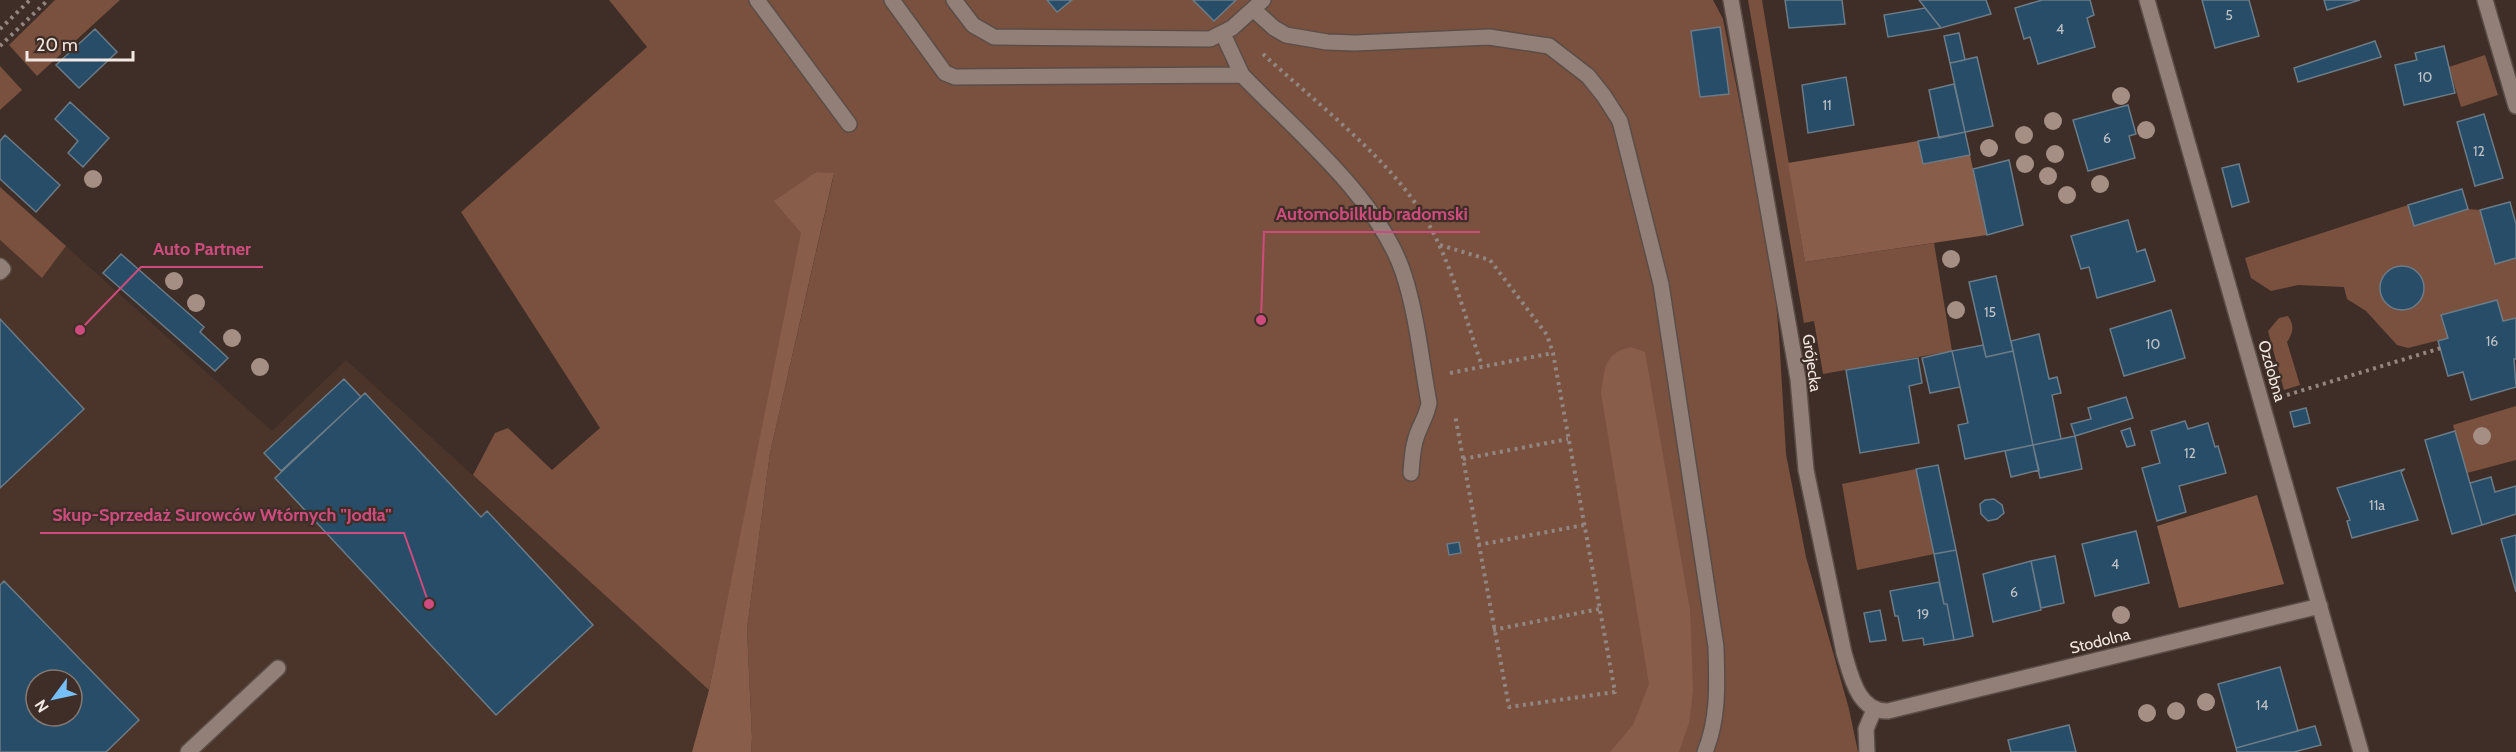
<svg xmlns="http://www.w3.org/2000/svg" width="2516" height="752" font-family="Cabin,sans-serif">
  <style>
    .built { fill: #4b352b; fill-rule: evenodd }
    .green { fill: #7a513f }
    .forest { fill: #885e4a }
    .building { fill: #274d68; stroke: #6b7b87; stroke-width: 1.5; fill-rule: evenodd }
    .lines { fill: none; stroke-linecap: round; stroke-linejoin: round }
    .lane-casing { stroke: #5a4d47; stroke-width: 18 }
    .street-casing { stroke: #5a4d47; stroke-width: 18 }
    .path { stroke: #938680; stroke-width: 4; stroke-dasharray: 3 4.5; stroke-linecap: butt }
    .lane { stroke: #927f77; stroke-width: 15 }
    .street { stroke: #927f77; stroke-width: 15 }
    .tree { fill: #a58e83 }
    .labels { text-anchor: middle; dominant-baseline: central; stroke-width: 4.5; stroke-linejoin: round; paint-order: stroke }
    .number-label { font-size: 14px; fill: #c0c2c5 }
    .street-label { font-size: 16px; fill: #f3e9e4; stroke: #3e2e27 }
    .leader { fill: none; stroke: #ce4c7d; stroke-width: 2 }
    .callout-dot { fill: #ce4c7d; stroke: #3e2e27; stroke-width: 2 }
    .callout-label { font-size: 18px; text-anchor: middle; font-weight: bold; fill: #ce4c7d; stroke: #3e2e27; stroke-width: 4.5; stroke-linejoin: round; paint-order: stroke }
  </style>
  <rect width="100%" height="100%" fill="#3e2e27"/>
  <!-- built -->
  <path class="built" d="M0,240L42,278L66,246L272,431L346,360L709,690L692,752H0ZM36,680H72V716H36Z"/>
  <!-- green -->
  <path class="green" d="M55,0H120L37,76L9,45Z
    M609,0H1713L1723,19L1773,270L1779,335L1786,454L1806,557L1849,709L1858,752H751L752,738L747,629L770,453L834,174L815,172L709,690L473,475L495,433L508,428L552,470L600,428L461,212L647,47Z
    M1748,0H1762L1805,262L1934,243L1952,351L1823,374L1814,321L1804,323Z
    M2485,55L2498,95L2461,107L2449,67Z
    M0,66L22,90L0,110Z
    M0,187L66,246L42,278L0,240Z
    M2408,205L2414,225L2468,209L2480,210L2516,258V318L2503,321L2497,300L2441,315L2448,338L2408,348L2397,345L2366,311L2347,299L2344,287L2298,285L2271,291L2251,278L2245,258Z
    M2288,316C2295,326 2293,333 2287,342L2300,385L2284,390L2268,331L2279,318Z
    M2516,406V460L2467,473L2453,425Z
    M1916,469L1934,554L1857,570L1842,484Z"/>
  <!-- forest -->
  <path class="forest" d="M1918,141L1923,164L1970,155L1987,235L1805,262L1788,163Z
    M816,172L834,173L770,453L747,629L752,738L751,752H692L709,690L801,233L774,201Z
    M1631,347L1645,352L1690,610L1693,691L1689,723L1679,752H1610L1633,725L1649,684L1601,393C1605,368 1604,353 1631,347Z
    M2257,495L2284,584L2179,608L2157,526Z"/>
  <!-- building -->
  <path class="building" d="M1047,0H1072L1057,12Z
    M1193,0H1236L1214,21Z
    M1785,0H1842L1845,24L1789,28Z
    M1919,0H1986L1991,14L1941,28Z
    M2042,0H2090L2094,15L2087,18L2095,47L2038,64L2030,37L2024,39L2015,8Z
    M2202,0H2249L2259,36L2215,48Z
    M2324,0H2360L2327,10Z
    M1925,8L1941,28L1888,37L1884,15Z
    M1720,27L1729,94L1700,97L1691,31Z
    M95,29L117,52L79,88L56,65Z
    M1959,33L1965,60L1950,63L1944,36Z
    M2375,41L2381,57L2298,82L2294,68Z
    M2444,46L2455,93L2404,105L2395,65L2417,60L2415,53Z
    M1977,57L1993,126L1965,132L1950,63Z
    M1846,77L1854,125L1808,133L1802,85Z
    M1954,84L1965,132L1939,138L1929,90Z
    M70,102L109,138L83,167L68,153L78,141L55,119Z
    M2128,105L2136,134L2129,136L2135,158L2088,171L2073,120Z
    M2484,114L2503,178L2475,186L2457,122Z
    M1965,132L1970,155L1923,164L1918,141Z
    M5,135L60,185L36,212L0,179V141Z
    M2009,160L2023,225L1987,235L1973,169Z
    M2239,164L2249,202L2232,207L2222,168Z
    M2462,189L2468,209L2414,226L2408,205Z
    M2510,202L2516,224V258L2495,264L2480,210Z
    M2128,220L2137,252L2145,249L2155,281L2097,298L2089,267L2081,269L2071,236Z
    M121,254L204,327L200,332L228,358L215,371L103,273Z
    M2380 288a22 22 0 1 1 44 0a22 22 0 1 1-44 0Z
    M1996,276L2013,351L1986,357L1969,282Z
    M2497,300L2503,321L2516,318V359H2514L2516,387L2471,400L2463,372L2448,376L2438,341L2448,338L2441,315Z
    M2171,310L2185,358L2124,376L2110,329Z
    M0,319L84,409L0,488Z
    M2039,334L2049,379L2057,377L2061,393L2052,395L2061,439L2033,445L2011,341Z
    M1983,345L1986,357L2013,351L2033,445L1965,459L1958,425L1968,423L1952,351Z
    M1952,351L1960,387L1930,393L1922,358Z
    M1918,358L1922,383L1909,386L1919,443L1860,453L1846,370Z
    M344,379L361,397L281,471L264,453Z
    M365,393L481,517L487,511L593,625L496,715L275,478Z
    M2126,397L2133,418L2075,436L2071,424L2091,419L2088,408Z
    M2306,408L2310,423L2294,427L2290,412Z
    M2185,421L2188,429L2208,423L2215,447L2218,446L2226,473L2179,486L2186,512L2157,521L2142,468L2160,463L2151,431Z
    M2130,428L2135,445L2127,447L2121,431Z
    M2455,431L2482,525L2452,534L2425,440Z
    M2075,436L2082,469L2040,478L2033,445Z
    M2033,445L2039,470L2011,477L2005,451Z
    M1938,465L1956,550L1934,554L1916,469Z
    M2405,469L2401,472L2418,520L2352,538L2347,521L2350,520L2337,488Z
    M2491,477L2495,492L2516,486V514L2482,525L2470,483Z
    M1994,499L2002,505L2004,513L1997,519L1988,521L1981,514L1980,504L1985,500Z
    M2136,531L2149,583L2095,596L2082,544Z
    M2516,535V592L2501,539Z
    M1459,542L1461,553L1449,555L1447,544Z
    M1956,550L1973,636L1954,640L1947,604H1944L1934,554Z
    M2055,556L2064,603L2041,608L2031,561Z
    M2031,561L2041,610L1993,622L1983,574Z
    M4,581L139,720L106,752H0V585ZM36,680H72V716H36Z
    M1939,582L1944,604H1947L1954,640L1924,645L1923,638L1903,641L1898,616H1895L1890,591Z
    M1880,610L1886,640L1870,642L1864,613Z
    M2280,667L2298,731L2236,748L2218,684Z
    M2069,725L2076,752H2011L2008,740Z
    M2315,726L2321,745L2294,752H2237L2236,748Z"/>
  <g class="lines">
    <!-- lane casing -->
    <g class="lane-casing">
      <path id="lane" d="M757,0L849,124
        M892,0L945,73L955,77L1242,75C1297,132 1377,197 1403,272C1417,314 1421,360 1429,403C1427,414 1423,420 1419,430C1413,443 1412,458 1411,473
        M954,0L973,25L994,37L1210,39L1232,28L1263,0
        M1253,9L1274,28L1286,35L1327,42L1355,43L1489,37L1549,46L1588,76L1604,96L1620,121L1661,284L1716,647C1717,683 1719,718 1705,752
        M1223,34L1242,75
        M0,266L3,269L0,272
        M188,752L278,668
        M1867,752L1866,729L1874,710"/>
    </g>
    <!-- street casing -->
    <g class="street-casing">
      <path id="street" d="M1731,0L1798,379L1806,470L1844,653C1851,676 1858,712 1888,711L2320,606
        M2147,0L2361,752
        M2485,0L2516,106"/>
    </g>
    <!-- path -->
    <path class="path" d="M0,29L30,0
      M0,46L48,0
      M1263,54C1314,101 1385,155 1422,213C1450,257 1465,317 1482,366
      M1440,245L1490,260L1547,335L1553,353L1615,692L1509,707L1455,415
      M1450,373L1553,353
      M2287,395L2441,348
      M1463,459L1568,439
      M1478,545L1584,525
      M1493,630L1599,609"/>
    <!-- lane -->
    <use href="#lane" class="lane"/>
    <!-- street -->
    <use href="#street" class="street"/>
  </g>
  <!-- trees -->
  <g class="tree">
    <circle cx="2121" cy="96" r="9"/>
    <circle cx="2053" cy="121" r="9"/>
    <circle cx="2146" cy="130" r="9"/>
    <circle cx="2024" cy="135" r="9"/>
    <circle cx="1989" cy="148" r="9"/>
    <circle cx="2055" cy="154" r="9"/>
    <circle cx="2025" cy="164" r="9"/>
    <circle cx="2048" cy="176" r="9"/>
    <circle cx="93" cy="179" r="9"/>
    <circle cx="2100" cy="184" r="9"/>
    <circle cx="2067" cy="195" r="9"/>
    <circle cx="1951" cy="259" r="9"/>
    <circle cx="174" cy="281" r="9"/>
    <circle cx="196" cy="303" r="9"/>
    <circle cx="1956" cy="310" r="9"/>
    <circle cx="232" cy="338" r="9"/>
    <circle cx="260" cy="367" r="9"/>
    <circle cx="2482" cy="436" r="9"/>
    <circle cx="2121" cy="615" r="9"/>
    <circle cx="2206" cy="702" r="9"/>
    <circle cx="2176" cy="711" r="9"/>
    <circle cx="2147" cy="713" r="9"/>
  </g>
  <g class="labels">
    <!-- number labels -->
    <g class="number-label">
      <text x="2229" y="15">5</text>
      <text x="2060" y="29">4</text>
      <text x="2425" y="77">10</text>
      <text x="1827" y="105">11</text>
      <text x="2107" y="138">6</text>
      <text x="2479" y="151">12</text>
      <text x="1990" y="312">15</text>
      <text x="2492" y="341">16</text>
      <text x="2153" y="344">10</text>
      <text x="2190" y="453">12</text>
      <text x="2377" y="505">11a</text>
      <text x="2115" y="564">4</text>
      <text x="2014" y="592">6</text>
      <text x="1923" y="614">19</text>
      <text x="2262" y="705">14</text>
    </g>
    <!-- street labels -->
    <g class="street-label">
      <text transform="translate(1812 363) rotate(82)">Grójecka</text>
      <text transform="translate(2272 371) rotate(74)">Ozdobna</text>
      <text transform="translate(2100 641) rotate(-14)">Stodolna</text>
    </g>
  </g>
  <!-- callouts -->
  <path class="leader" d="M1261 320L1264 232H1480M80 330L141 267H263M429 604L404 533H40"/>
  <g class="callout-dot">
    <circle cx="1261" cy="320" r="6"/>
    <circle cx="80" cy="330" r="6"/>
    <circle cx="429" cy="604" r="6"/>
  </g>
  <g class="callout-label">
    <text x="1372" y="220">Automobilklub radomski</text>
    <text x="202" y="255">Auto Partner</text>
    <text x="222" y="521">Skup-Sprzedaż Surowców Wtórnych "Jodła"</text>
  </g>
  <!-- north arrow -->
  <g transform="translate(54 698) rotate(237)"><circle r="28" fill="#3e2e27" stroke="#867973" stroke-width="1.5"/>
  <path d="M0-4.5L10 22L0 15L-10 22Z" fill="#76c0f7"/>
  <text y="-9" font-size="16" font-weight="bold" text-anchor="middle" fill="#f3e9e4">N</text>
  </g>
  <!-- scale -->
  <path d="M27 51v9h106v-9" fill="none" stroke="#f3e9e4" stroke-width="3"/>
  <text x="36" y="51" font-size="18" fill="#f3e9e4" stroke="#3e2e27" stroke-width="4.5" paint-order="stroke">20 m</text>
</svg>
